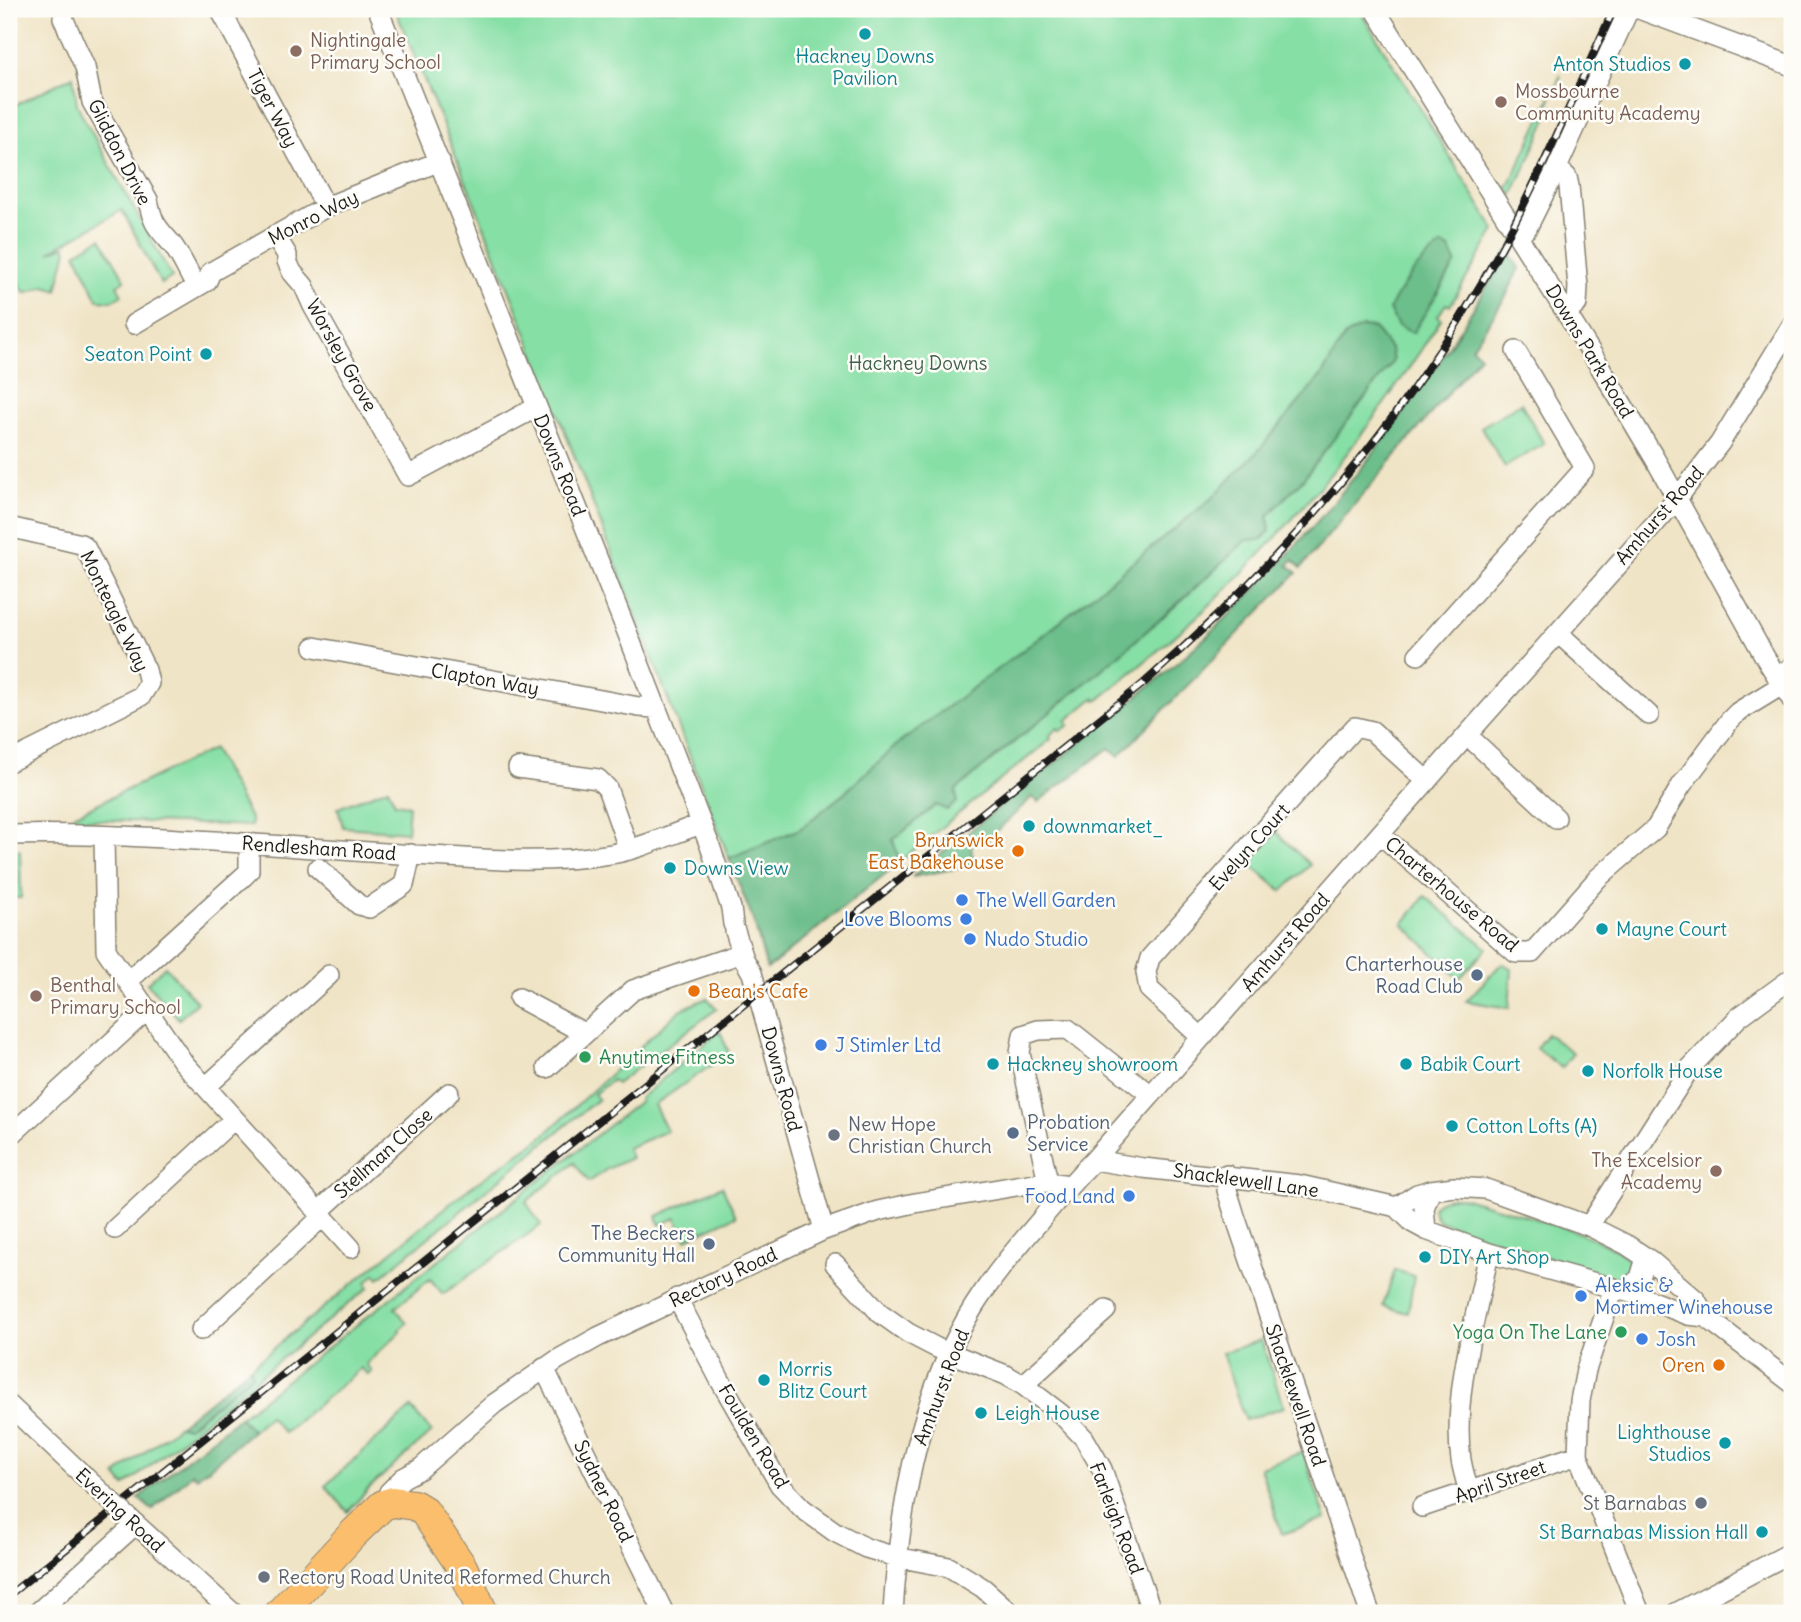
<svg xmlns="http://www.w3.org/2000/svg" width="1801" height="1622" font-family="Delius,sans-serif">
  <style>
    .green { fill: #86dfa5; stroke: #517e60; stroke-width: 2 }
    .forest { fill: #6cbe8a; stroke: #446d53; stroke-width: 2 }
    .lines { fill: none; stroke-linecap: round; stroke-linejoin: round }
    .minor-casing { stroke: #868071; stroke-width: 22 }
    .highway-casing { stroke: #868071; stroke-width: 32 }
    .minor { stroke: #fff; stroke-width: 19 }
    .highway { stroke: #fabe6d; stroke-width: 30 }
    .rail-casing { stroke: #1c1c1c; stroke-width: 8 }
    .rail { stroke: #fdfcf7; stroke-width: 5; stroke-dasharray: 16; stroke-linecap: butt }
    .minor-bridge-casing { stroke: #868071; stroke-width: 22; stroke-linecap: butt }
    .minor-bridge { stroke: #fff; stroke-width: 19 }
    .culture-dot { fill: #0f9aa8; stroke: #fdfcf7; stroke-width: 2.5 }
    .education-dot { fill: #8d6e63; stroke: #fdfcf7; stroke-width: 2.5 }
    .food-dot { fill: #e8710a; stroke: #fdfcf7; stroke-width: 2.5 }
    .shop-dot { fill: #3f7fe0; stroke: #fdfcf7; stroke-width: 2.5 }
    .service-dot { fill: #5c6f8a; stroke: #fdfcf7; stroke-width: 2.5 }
    .leisure-dot { fill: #2e9e5b; stroke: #fdfcf7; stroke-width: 2.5 }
    .worship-dot { fill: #6b7280; stroke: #fdfcf7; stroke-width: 2.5 }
    .labels { text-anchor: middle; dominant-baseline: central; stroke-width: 5; stroke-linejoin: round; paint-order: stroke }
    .education-label { font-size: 19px; fill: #785e54; stroke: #fdfcf7; text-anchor: start }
    .culture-label { font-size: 19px; fill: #0d838f; stroke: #fdfcf7; text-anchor: start }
    .street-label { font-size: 19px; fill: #1c1c1c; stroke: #fdfcf7 }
    .park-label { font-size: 19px; fill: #41604c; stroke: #fdfcf7 }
    .food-label { font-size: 19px; fill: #c56008; stroke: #fdfcf7; text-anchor: end }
    .shop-label { font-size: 19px; fill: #366cbe; stroke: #fdfcf7; text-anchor: start }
    .service-label { font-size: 19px; fill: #4e5e75; stroke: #fdfcf7; text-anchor: end }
    .leisure-label { font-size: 19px; fill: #27864d; stroke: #fdfcf7; text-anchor: start }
    .worship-label { font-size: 19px; fill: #5b616d; stroke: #fdfcf7; text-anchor: start }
  </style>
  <rect width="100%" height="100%" fill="#fdfcf7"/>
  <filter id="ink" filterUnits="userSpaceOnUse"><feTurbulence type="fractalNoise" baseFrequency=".0143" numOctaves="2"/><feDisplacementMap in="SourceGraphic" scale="14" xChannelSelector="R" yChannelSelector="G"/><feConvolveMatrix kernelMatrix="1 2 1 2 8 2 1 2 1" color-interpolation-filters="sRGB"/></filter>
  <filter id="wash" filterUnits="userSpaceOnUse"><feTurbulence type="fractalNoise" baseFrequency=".00686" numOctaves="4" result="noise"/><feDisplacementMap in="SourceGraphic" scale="28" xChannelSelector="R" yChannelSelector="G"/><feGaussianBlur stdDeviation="1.57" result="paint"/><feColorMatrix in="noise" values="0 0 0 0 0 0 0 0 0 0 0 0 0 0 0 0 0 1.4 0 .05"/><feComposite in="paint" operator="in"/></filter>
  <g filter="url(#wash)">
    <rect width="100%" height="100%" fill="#f0e4c6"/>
    <!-- green -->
    <path class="green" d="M395,9H1359L1495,230L1450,306L1446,304L1438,316L1441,319C1377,421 1301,517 1214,601C1177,636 1136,669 1097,701L1094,698L1066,721L1069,725L1060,731L1058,728L1049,736L1051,739L767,969L755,925L729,858C620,574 512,289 395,9Z
      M1561,75L1543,116L1547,119L1512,196L1506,186L1510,184Z
      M73,76L77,104L82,115L172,277L161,284L122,210L49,252L65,246L67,250L57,290L45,286L25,293L9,269V108Z
      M101,238L125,280L117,285L122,295L112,301L98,300L76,253Z
      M1521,403L1544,444L1505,467L1481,427Z
      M213,749L251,820V826L74,819V815Z
      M388,788L395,803L409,805L407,832L343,827L338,808Z
      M1270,826L1310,865L1282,891L1242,858Z
      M9,850H20L21,898H9Z
      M1425,896L1487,948L1459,979L1403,924Z
      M1502,963L1512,969L1509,1008L1466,1001Z
      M165,966L197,1002L179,1019L147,983Z
      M707,998L717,1009L710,1014L616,1084L612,1080L594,1094L598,1099L379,1278L375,1274L366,1283L369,1287L125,1486L116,1475L178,1426L188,1427L251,1376V1367L468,1189L541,1138L680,1010Z
      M720,1031L729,1053L654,1105L667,1131L627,1148L631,1158L607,1169L589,1182L574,1163L526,1202L541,1225L443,1294L430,1279L395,1308L407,1323L399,1330L400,1332L366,1364L372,1372L368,1375L361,1368L284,1433L269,1416L252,1431L240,1417L640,1101L639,1099Z
      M1547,1034L1573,1053L1562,1068L1536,1048Z
      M722,1186L736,1216L686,1239L676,1218L660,1225L657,1216Z
      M1462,1197C1501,1210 1605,1233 1630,1261L1631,1273L1624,1279L1614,1280L1439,1221C1422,1200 1446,1198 1462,1197Z
      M1395,1270L1414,1276L1408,1313L1383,1306Z
      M1261,1340L1284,1407L1245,1420L1222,1353Z
      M411,1408L432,1432L369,1488L348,1512L325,1486Z
      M1303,1452L1326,1519L1282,1534L1260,1467Z"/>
    <!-- forest -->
    <path class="forest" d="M1442,245L1450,249L1456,263L1413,333L1398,326L1389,310C1404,282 1416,264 1442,245Z
      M1508,251L1519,268L1506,296L1472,348L1480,355L1301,568L1293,560L1288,565L1297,573L1119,756L1109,748L1038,802L1032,797L988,840L983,836L971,846L974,865L912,877C968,832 1025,787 1081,742C1130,702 1180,663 1226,618C1337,511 1431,384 1508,251Z
      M1362,327L1374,328L1391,350L1393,361L1304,478L1268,516L1270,531L1261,540H1246C1154,630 1054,708 956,790L957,802L947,810L936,805L893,840L900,862L767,969L755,925L729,858L800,829L842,795L898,744L1039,638L1167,535L1212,498L1259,450L1322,375L1344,337Z
      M251,1367L252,1375L188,1427L178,1426Z
      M240,1417L252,1431L207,1470L206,1469L197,1477L193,1473L152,1510L138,1498Z"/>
  </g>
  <g filter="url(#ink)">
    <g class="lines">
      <!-- minor casing -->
      <g class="minor-casing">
        <path id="minor" d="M65,9L63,18L85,67L92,102L148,200C153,224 156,226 171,243C181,255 188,273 196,286
          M220,9L326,207
          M378,9L627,632L710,846L731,908L733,924
          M1375,9L1599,365L1655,459L1766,659L1792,700
          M1639,9L1792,66
          M1557,168L1567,177L1569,186L1578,287L1577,304L1567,313
          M275,235L287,255V261L292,272L304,286L313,306L408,476L537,407
          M1519,236L1527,228L1557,168L1629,9
          M134,324L207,281L211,272L326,207L440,161
          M9,527L81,544L85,547L146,670L149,683L141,696L9,762
          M1558,633L1649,715
          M314,647L639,707L656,708
          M1418,655L1585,468L1516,351
          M1777,677L1792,667
          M1467,735L1556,818
          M518,768L598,779L607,788L629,850
          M1380,834L1516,953H1532L1598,878L1656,828L1681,786L1730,720L1738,712L1782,685
          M9,835C139,832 270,846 400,854C470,858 540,866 611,854C641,849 671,834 701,824
          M104,836L106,950L183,1062L351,1248
          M318,868L359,905L369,908L404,885L411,854
          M735,931L744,959L752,973L824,1230
          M128,981L244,876L249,871V843
          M519,998L584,1033
          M1201,1037L1149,989L1146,972L1150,958L1355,727L1372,731L1427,781
          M547,1068L633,990L742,953
          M207,1086L329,975
          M9,1137L148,1009
          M1094,1160L1143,1168L1300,1185L1397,1207L1413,1223L1426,1230L1489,1253L1631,1293L1688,1315L1706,1317
          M1227,1175V1190L1235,1216L1370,1613
          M1048,1182L1020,1053L1023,1035L1038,1030L1068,1029L1151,1095
          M1397,1207L1417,1194L1431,1190L1454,1187L1486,1189L1589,1226L1627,1245L1651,1261L1696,1300L1706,1317L1792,1383
          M318,1212L449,1093
          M1589,1226L1690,1068L1739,1017L1792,978
          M115,1229L234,1119
          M1426,1230L1424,1208L1431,1190
          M835,1264L880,1313L908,1333L937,1348L1006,1375L1023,1385L1061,1414L1084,1438L1102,1469L1152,1613
          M1614,1288L1586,1370L1580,1401L1578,1455L1640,1613
          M1625,1291L1640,1278L1646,1258
          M677,1298L720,1380L780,1485L803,1509L835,1532L866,1548L896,1557L949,1567L983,1588L1011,1613
          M201,1330L322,1217
          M544,1368L664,1613
          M1023,1385L1106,1310
          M9,1405L103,1494
          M1469,1492C1466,1481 1463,1471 1461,1460C1452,1395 1476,1317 1489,1253
          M383,1505L389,1492L403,1478L420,1469L494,1404L557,1360L598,1337L824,1230L878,1211L915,1203L1028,1184L1048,1182L1069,1185
          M1422,1507L1578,1455
          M127,1516L233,1613
          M37,1613L136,1524
          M893,1613C899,1506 920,1385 982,1294C999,1269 1018,1246 1038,1223C1056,1201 1074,1180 1094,1160L1467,735L1676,500L1720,443L1792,325
          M1676,1613L1792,1552"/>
      </g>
      <!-- highway casing -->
      <g class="highway-casing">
        <path id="highway" d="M280,1613L353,1534L383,1505L393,1502L414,1505L424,1511L462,1567L483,1613"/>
      </g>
      <!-- minor -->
      <use href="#minor" class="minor"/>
      <!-- highway -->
      <use href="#highway" class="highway"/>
      <!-- rail casing -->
      <g class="rail-casing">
        <path id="rail" d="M9,1595L1144,683C1287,557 1414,411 1504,243C1545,167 1577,87 1614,9"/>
      </g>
      <!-- rail -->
      <use href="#rail" class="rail"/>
      <!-- minor-bridge casing -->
      <g class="minor-bridge-casing">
        <path id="minor-bridge" d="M103,1494L127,1516"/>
      </g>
      <!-- minor-bridge -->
      <use href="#minor-bridge" class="minor-bridge"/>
    </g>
  </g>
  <!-- markers -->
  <g class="culture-dot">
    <circle cx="865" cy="34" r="7"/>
    <circle cx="1685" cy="64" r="7"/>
    <circle cx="206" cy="354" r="7"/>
    <circle cx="1029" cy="826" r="7"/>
    <circle cx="670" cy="868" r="7"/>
    <circle cx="1602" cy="929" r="7"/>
    <circle cx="993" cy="1064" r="7"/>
    <circle cx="1406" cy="1064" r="7"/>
    <circle cx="1588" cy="1071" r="7"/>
    <circle cx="1452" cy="1126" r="7"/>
    <circle cx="1425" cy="1257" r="7"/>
    <circle cx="764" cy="1380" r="7"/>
    <circle cx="981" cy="1413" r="7"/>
    <circle cx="1725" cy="1443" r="7"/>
    <circle cx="1762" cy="1532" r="7"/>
  </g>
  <g class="education-dot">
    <circle cx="296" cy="51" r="7"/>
    <circle cx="1501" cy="102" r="7"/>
    <circle cx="36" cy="996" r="7"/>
    <circle cx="1716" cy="1171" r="7"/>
  </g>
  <g class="food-dot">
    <circle cx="1018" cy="851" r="7"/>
    <circle cx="694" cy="991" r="7"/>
    <circle cx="1719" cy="1365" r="7"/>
  </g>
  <g class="shop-dot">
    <circle cx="962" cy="900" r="7"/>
    <circle cx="966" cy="919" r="7"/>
    <circle cx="970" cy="939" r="7"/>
    <circle cx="821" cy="1045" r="7"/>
    <circle cx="1129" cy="1196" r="7"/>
    <circle cx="1581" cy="1296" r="7"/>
    <circle cx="1642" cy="1339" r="7"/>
  </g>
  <g class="service-dot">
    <circle cx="1477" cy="975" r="7"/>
    <circle cx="1013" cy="1133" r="7"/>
    <circle cx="709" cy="1244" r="7"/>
  </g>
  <g class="leisure-dot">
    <circle cx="585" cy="1057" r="7"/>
    <circle cx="1621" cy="1332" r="7"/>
  </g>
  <g class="worship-dot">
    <circle cx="834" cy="1135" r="7"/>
    <circle cx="1701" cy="1503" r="7"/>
    <circle cx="264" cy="1577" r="7"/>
  </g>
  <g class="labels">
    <!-- education labels -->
    <g class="education-label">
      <text x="310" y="40">Nightingale<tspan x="310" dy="22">Primary School</tspan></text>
      <text x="1515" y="91">Mossbourne<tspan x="1515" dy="22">Community Academy</tspan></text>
      <text x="50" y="985">Benthal<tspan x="50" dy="22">Primary School</tspan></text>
      <text x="1702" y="1160" text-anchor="end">The Excelsior<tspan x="1702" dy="22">Academy</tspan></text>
    </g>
    <!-- culture labels -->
    <g class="culture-label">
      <text x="865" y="56" text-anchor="middle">Hackney Downs<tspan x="865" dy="22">Pavilion</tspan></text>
      <text x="1671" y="64" text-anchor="end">Anton Studios</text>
      <text x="192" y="354" text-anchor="end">Seaton Point</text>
      <text x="1043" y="826">downmarket_</text>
      <text x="684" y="868">Downs View</text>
      <text x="1616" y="929">Mayne Court</text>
      <text x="1007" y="1064">Hackney showroom</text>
      <text x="1420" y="1064">Babik Court</text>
      <text x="1602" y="1071">Norfolk House</text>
      <text x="1466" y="1126">Cotton Lofts (A)</text>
      <text x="1439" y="1257">DIY Art Shop</text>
      <text x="778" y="1369">Morris<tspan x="778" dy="22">Blitz Court</tspan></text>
      <text x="995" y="1413">Leigh House</text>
      <text x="1711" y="1432" text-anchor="end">Lighthouse<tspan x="1711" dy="22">Studios</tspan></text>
      <text x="1748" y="1532" text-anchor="end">St Barnabas Mission Hall</text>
    </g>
    <!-- street labels -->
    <g class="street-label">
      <text transform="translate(273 108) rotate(62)">Tiger Way</text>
      <text transform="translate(120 152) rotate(63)">Gliddon Drive</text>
      <text transform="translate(313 217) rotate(-27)">Monro Way</text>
      <text transform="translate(1590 351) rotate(59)">Downs Park Road</text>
      <text transform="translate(342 355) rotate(61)">Worsley Grove</text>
      <text transform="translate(560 465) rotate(68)">Downs Road</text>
      <text transform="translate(1659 515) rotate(-49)">Amhurst Road</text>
      <text transform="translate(115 611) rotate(64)">Monteagle Way</text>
      <text transform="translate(485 679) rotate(10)">Clapton Way</text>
      <text transform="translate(1249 847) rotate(-48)">Evelyn Court</text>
      <text transform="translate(319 848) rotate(4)">Rendlesham Road</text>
      <text transform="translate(1452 894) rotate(40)">Charterhouse Road</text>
      <text transform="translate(1285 942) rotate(-49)">Amhurst Road</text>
      <text transform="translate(782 1079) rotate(75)">Downs Road</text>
      <text transform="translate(383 1153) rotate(-42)">Stellman Close</text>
      <text transform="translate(1246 1180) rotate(8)">Shacklewell Lane</text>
      <text transform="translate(723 1277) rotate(-25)">Rectory Road</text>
      <text transform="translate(941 1387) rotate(-69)">Amhurst Road</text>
      <text transform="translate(1296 1395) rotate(71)">Shacklewell Road</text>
      <text transform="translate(754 1436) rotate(59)">Foulden Road</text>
      <text transform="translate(1500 1481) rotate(-19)">April Street</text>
      <text transform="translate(604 1491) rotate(64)">Sydner Road</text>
      <text transform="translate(120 1510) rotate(43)">Evering Road</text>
      <text transform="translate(1117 1518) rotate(69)">Farleigh Road</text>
    </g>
    <!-- park labels -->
    <g class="park-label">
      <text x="918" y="363">Hackney Downs</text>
    </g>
    <!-- food labels -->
    <g class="food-label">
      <text x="1004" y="840">Brunswick<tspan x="1004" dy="22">East Bakehouse</tspan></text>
      <text x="708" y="991" text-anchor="start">Bean's Cafe</text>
      <text x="1705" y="1365">Oren</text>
    </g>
    <!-- shop labels -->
    <g class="shop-label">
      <text x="976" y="900">The Well Garden</text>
      <text x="952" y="919" text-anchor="end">Love Blooms</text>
      <text x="984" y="939">Nudo Studio</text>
      <text x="835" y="1045">J Stimler Ltd</text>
      <text x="1115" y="1196" text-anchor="end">Food Land</text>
      <text x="1595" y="1285">Aleksic &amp;<tspan x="1595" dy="22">Mortimer Winehouse</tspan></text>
      <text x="1656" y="1339">Josh</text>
    </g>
    <!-- service labels -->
    <g class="service-label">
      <text x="1463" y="964">Charterhouse<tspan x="1463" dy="22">Road Club</tspan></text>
      <text x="1027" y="1122" text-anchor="start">Probation<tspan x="1027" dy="22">Service</tspan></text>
      <text x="695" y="1233">The Beckers<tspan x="695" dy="22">Community Hall</tspan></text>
    </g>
    <!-- leisure labels -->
    <g class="leisure-label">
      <text x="599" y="1057">Anytime Fitness</text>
      <text x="1607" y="1332" text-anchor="end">Yoga On The Lane</text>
    </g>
    <!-- worship labels -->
    <g class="worship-label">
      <text x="848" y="1124">New Hope<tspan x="848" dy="22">Christian Church</tspan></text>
      <text x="1687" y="1503" text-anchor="end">St Barnabas</text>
      <text x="278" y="1577">Rectory Road United Reformed Church</text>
    </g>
  </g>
  <!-- margin -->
  <rect width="1801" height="1622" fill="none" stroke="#fdfcf7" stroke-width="35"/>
</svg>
